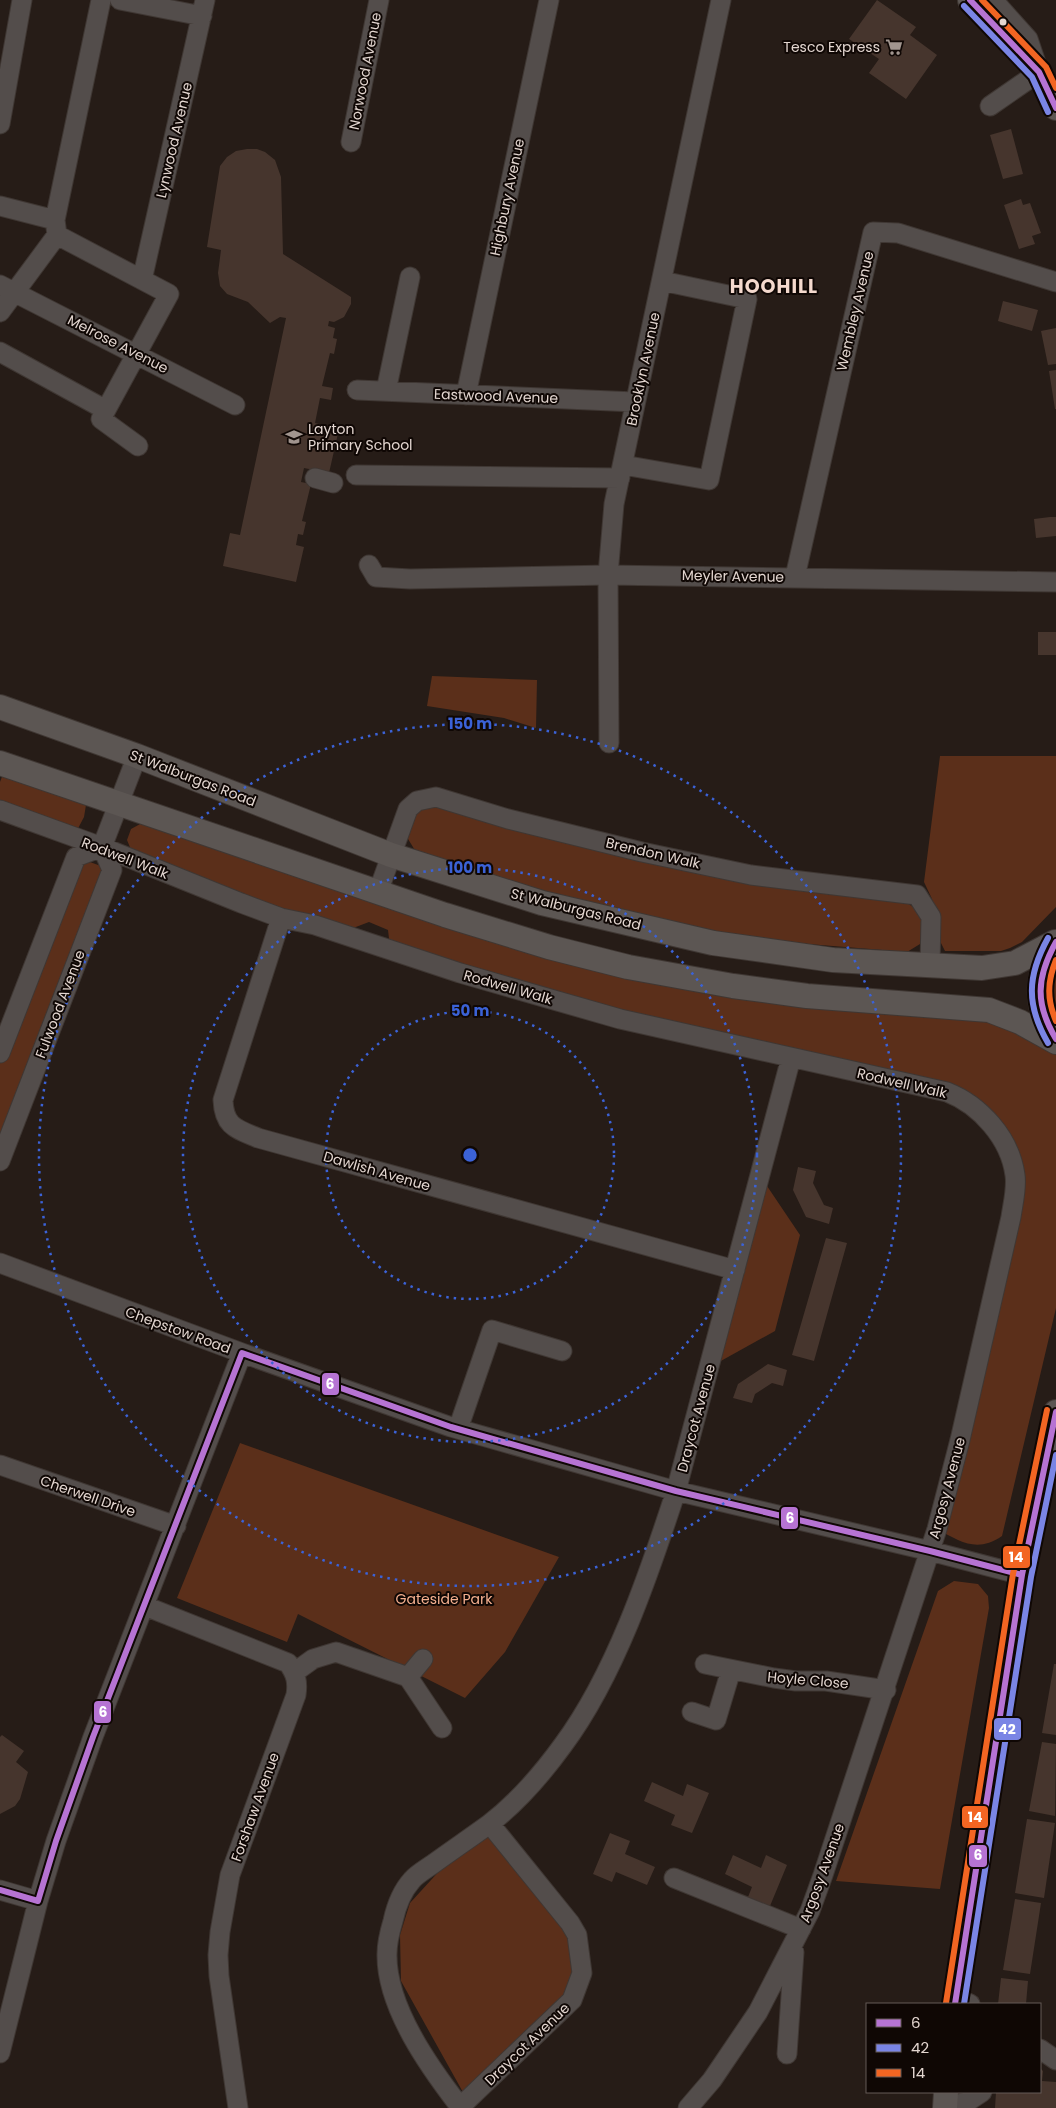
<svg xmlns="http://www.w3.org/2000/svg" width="1056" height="2108" font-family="Poppins,sans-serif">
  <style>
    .green { fill: #5b2f1a }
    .building { fill: #46352d }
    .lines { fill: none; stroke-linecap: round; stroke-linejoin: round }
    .minor-casing { stroke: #3f3733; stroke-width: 21 }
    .major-casing { stroke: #3f3733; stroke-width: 26 }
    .minor { stroke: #534d4b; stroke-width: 19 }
    .major { stroke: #5c5653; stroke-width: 24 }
    .bus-1-casing { stroke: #0f0704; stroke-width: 10 }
    .bus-2-casing { stroke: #0f0704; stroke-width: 10 }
    .bus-3-casing { stroke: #0f0704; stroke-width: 10 }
    .bus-1 { stroke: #b673d3; stroke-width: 6 }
    .bus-2 { stroke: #7a85e5; stroke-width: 6 }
    .bus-3 { stroke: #f26522; stroke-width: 6 }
    .ring { fill: none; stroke: #3b62d7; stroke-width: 2.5; stroke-dasharray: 2.5 5 }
    .bus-dot { fill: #e3d6d0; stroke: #0f0704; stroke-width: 2 }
    .labels { text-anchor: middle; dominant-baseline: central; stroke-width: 4; stroke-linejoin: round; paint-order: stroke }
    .poi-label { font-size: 14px; fill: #e3d6d0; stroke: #0f0704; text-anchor: end }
    .street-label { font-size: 14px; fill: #e3d6d0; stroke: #0f0704 }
    .park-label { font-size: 14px; fill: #f5b08f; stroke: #0f0704 }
    .district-label { font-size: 19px; font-weight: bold; letter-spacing: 1px; fill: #f4d9cd; stroke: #0f0704 }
    .centre { fill: #3b62d7; stroke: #0f0704; stroke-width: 2.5 }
    .ring-label { font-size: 15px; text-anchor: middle; font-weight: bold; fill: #3b62d7; stroke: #0f0704; stroke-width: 4; stroke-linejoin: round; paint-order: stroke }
    .line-badge { stroke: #0f0704; stroke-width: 2 }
    .badge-label { font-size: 14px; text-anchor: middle; font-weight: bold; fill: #fff }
  </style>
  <rect width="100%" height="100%" fill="#261c17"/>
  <!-- green -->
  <path class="green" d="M432,676L537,680L536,728L504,718L427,706Z
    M940,756H1056V907L1022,942L1010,948L1001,951H945L939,939L932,899L924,882Z
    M6,766L86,805L84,817L73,838L0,810V782Z
    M417,801L907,903L921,912L926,928L920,944L907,952L808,944L708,930L563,897L416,852L405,834Z
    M153,817L628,967L978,1008L1051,1044L1056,1055V1308L1002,1536C977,1553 961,1542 937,1529L1013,1165L959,1097L777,1055L390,947L388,930L369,922L340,933L136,862L127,840L131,829Z
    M76,857L112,870L0,1161V1053Z
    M1056,964V1017L1050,996Z
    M765,1183L800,1235L775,1331L719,1362Z
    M240,1443L559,1557L505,1652L465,1698L298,1614L287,1642L177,1598Z
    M954,1581L978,1584L988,1596L989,1608L940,1889L836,1881L938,1591Z
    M489,1835L573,1940L576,1970L568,1996L464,2094L401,1981L400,1935L410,1903L442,1868Z"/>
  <!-- building -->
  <path class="building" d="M877,0L916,27L910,35L937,55L906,99L869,73L879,59L849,39Z
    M1011,129L1023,174L1003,179L990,135Z
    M247,149H257L265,152L275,160L281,177L283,254L351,297V304L344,317L334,322L329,321L328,326L335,328L333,338L337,339L334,354L330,353L322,386L333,388L331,400L320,398L315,423L339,429L329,473L304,468L301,482L311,484L302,521L306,522L303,535L298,534L296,545L304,547L296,582L223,566L230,533L240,535L286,318L280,317L270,323L248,302L227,294L220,286L218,273L221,250L207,247L220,166L227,157L236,151Z
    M1021,199L1023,205L1030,203L1041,233L1032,236L1035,244L1019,249L1004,205Z
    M1003,301L1038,310L1032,331L998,321Z
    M1056,328V364L1048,365L1041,331Z
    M1056,370V409H1055L1049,371Z
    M1050,517H1056V536L1036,538L1034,519Z
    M1038,632H1056V655H1038Z
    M798,1167L816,1171L813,1183L824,1205L833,1208L829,1224L806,1217L793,1190Z
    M826,1238L847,1243L814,1361L792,1355Z
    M768,1364L787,1370L783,1386L772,1383L755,1394L752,1403L733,1398L738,1384Z
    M1054,1664H1056V1735L1042,1733Z
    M2,1735L24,1751L16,1762L28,1772L20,1799L15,1806L0,1814V1737Z
    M1042,1742L1056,1744L1055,1816L1029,1811Z
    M652,1782L683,1796L687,1784L709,1793L692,1833L671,1825L675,1815L644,1801Z
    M1027,1819L1055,1823L1044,1898L1015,1893Z
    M610,1833L630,1841L625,1854L655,1867L647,1885L616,1872L612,1882L593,1874Z
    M733,1855L761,1868L766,1855L787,1865L770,1906L748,1897L752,1887L725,1874Z
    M1015,1899L1041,1903L1030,1974L1003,1970Z
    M1001,1978L1028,1981L1026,2004H998Z
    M1040,2068L1043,2071L1042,2081L1056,2082V2108H995L996,2092H1040Z"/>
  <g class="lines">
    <!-- minor casing -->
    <g class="minor-casing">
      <path id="minor" d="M120,0L202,16
        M990,106L1039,72L1028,39L993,0
        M0,124L22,0
        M351,142L379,0
        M0,206L55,220L57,235L169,294L101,419L138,446
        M55,220L101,0
        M142,280L205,0
        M0,285L235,405
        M0,312L57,235
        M0,352L106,410
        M357,390L635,402
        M386,391L410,277
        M466,395L549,0
        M623,465L709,480L747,299L662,281
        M356,475L620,478
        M315,478L333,483
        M369,565L376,577L410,579L608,575L1056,582
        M795,577L873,232L898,233L1056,282
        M609,743L608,575L614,504L721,0
        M0,810L102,847L241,903L281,918L315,925L460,973L620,1019L947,1092C980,1105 1010,1138 1015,1175C1017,1188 1013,1203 1011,1217L960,1440L937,1529L823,1875L810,1911L758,2012L712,2080L688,2108
        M378,892L408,809L417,801L436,797L508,819L642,852L751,875L917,895L931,917L930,966
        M281,918L223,1100C224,1127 237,1129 258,1138L735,1270
        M0,1053L76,857L102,847
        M0,1161L112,870L102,847L137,756
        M0,1263L242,1353L451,1427L676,1491L930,1551L1022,1575
        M458,1429L492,1330L562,1351
        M0,1465L176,1526
        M145,1606L288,1663C296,1674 298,1682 296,1695L230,1875L220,1932L218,1955L219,1976L238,2108
        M705,1664L774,1678L796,1681H826L886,1690
        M295,1672L313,1659L336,1652L408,1677L442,1728
        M408,1677L423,1659
        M692,1712L716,1720L731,1670
        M674,1878L801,1929
        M0,1890L38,1901
        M956,1998L970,2004
        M1040,2049L1056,2060
        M0,2053L38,1901L56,1841L93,1737L242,1353
        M787,2054L794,1952
        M460,2107L572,2000L582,1973L577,1935L570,1923L490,1824
        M945,2107L967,2102L982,2092
        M461,2108C430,2068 386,2007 387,1954C387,1943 390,1931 393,1921C396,1907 402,1891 412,1880C417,1874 426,1869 433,1864C451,1851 470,1838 488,1825C517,1803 542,1774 563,1745C615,1675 649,1574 676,1491L791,1058"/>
    </g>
    <!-- major casing -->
    <g class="major-casing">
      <path id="major" d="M970,0L1039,72L1056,108
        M0,707L137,756L391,855L542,903L713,943L833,960L982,968L1015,963L1055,942
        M0,763L445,915L549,947L628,967L733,986L807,996L989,1010L1020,1022L1056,1042
        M1056,942C1035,975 1034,1007 1056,1039
        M955,2004L1022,1575L1056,1412
        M945,2108L946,2092"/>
    </g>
    <!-- minor -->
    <use href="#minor" class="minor"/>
    <!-- major -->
    <use href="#major" class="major"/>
    <!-- bus-1 casing -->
    <g class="bus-1-casing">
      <path id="bus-1" d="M970,0L1039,72L1056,108
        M1056,942C1036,978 1035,1004 1056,1039
        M0,1890L38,1901L56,1841L93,1737L242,1353L451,1427L676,1491L930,1551L1022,1575
        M955,2004L1022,1575L1056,1412"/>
    </g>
    <!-- bus-2 casing -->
    <g class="bus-2-casing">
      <path id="bus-2" d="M964,6L1032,77L1048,112
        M1048,938C1027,976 1026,1005 1048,1043
        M964,2004L1031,1577L1056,1455"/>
    </g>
    <!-- bus-3 casing -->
    <g class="bus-3-casing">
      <path id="bus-3" d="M982,0L1046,67L1056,88
        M1056,960C1047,982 1047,1000 1056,1021
        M946,2003L1013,1574L1047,1410"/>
    </g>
    <!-- bus-1 -->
    <use href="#bus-1" class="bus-1"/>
    <!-- bus-2 -->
    <use href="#bus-2" class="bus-2"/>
    <!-- bus-3 -->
    <use href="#bus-3" class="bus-3"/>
  </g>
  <!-- distance rings -->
  <g class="ring">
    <circle cx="470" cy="1155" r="144"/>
    <circle cx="470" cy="1155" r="287"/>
    <circle cx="470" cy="1155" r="431"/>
  </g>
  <!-- icons -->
  <defs>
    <g id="supermarket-bare" transform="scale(1.35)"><path d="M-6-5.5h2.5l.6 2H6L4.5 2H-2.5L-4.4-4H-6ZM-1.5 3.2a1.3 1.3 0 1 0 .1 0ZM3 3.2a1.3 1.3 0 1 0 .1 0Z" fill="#a1958f" stroke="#0f0704" stroke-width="2.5" paint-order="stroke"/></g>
    <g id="school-bare" transform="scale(1.35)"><path d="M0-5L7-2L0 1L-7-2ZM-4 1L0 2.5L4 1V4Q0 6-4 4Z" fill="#a1958f" stroke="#0f0704" stroke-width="2.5" paint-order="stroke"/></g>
  </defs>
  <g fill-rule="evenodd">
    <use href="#supermarket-bare" x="894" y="47"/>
    <use href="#school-bare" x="294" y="437"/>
  </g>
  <!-- markers -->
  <circle class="bus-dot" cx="1003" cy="22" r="4.5"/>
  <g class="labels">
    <!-- poi labels -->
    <g class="poi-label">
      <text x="880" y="47">Tesco Express</text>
      <text x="308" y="429" text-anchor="start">Layton<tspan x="308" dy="16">Primary School</tspan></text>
    </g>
    <!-- street labels -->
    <g class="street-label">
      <text transform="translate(365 71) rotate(-79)">Norwood Avenue</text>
      <text transform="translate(174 140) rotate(-77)">Lynwood Avenue</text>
      <text transform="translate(507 197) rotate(-78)">Highbury Avenue</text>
      <text transform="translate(855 311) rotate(-77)">Wembley Avenue</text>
      <text transform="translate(118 344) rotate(27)">Melrose Avenue</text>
      <text transform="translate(643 369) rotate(-78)">Brooklyn Avenue</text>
      <text transform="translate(496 396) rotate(2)">Eastwood Avenue</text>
      <text transform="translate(733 576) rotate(1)">Meyler Avenue</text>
      <text transform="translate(193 778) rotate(21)">St Walburgas Road</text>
      <text transform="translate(653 853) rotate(13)">Brendon Walk</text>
      <text transform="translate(125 858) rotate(21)">Rodwell Walk</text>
      <text transform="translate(576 909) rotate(14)">St Walburgas Road</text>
      <text transform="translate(508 987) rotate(16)">Rodwell Walk</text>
      <text transform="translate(60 1004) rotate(-69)">Fulwood Avenue</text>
      <text transform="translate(902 1083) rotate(13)">Rodwell Walk</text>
      <text transform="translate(377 1171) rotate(16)">Dawlish Avenue</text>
      <text transform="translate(178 1330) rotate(20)">Chepstow Road</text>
      <text transform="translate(696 1418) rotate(-75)">Draycot Avenue</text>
      <text transform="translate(947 1488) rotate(-75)">Argosy Avenue</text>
      <text transform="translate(88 1496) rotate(19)">Cherwell Drive</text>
      <text transform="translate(808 1680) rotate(5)">Hoyle Close</text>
      <text transform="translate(255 1807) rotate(-70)">Forshaw Avenue</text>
      <text transform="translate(822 1873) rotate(-70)">Argosy Avenue</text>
      <text transform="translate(527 2044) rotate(-44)">Draycot Avenue</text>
    </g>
    <!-- park labels -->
    <g class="park-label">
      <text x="444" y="1599">Gateside Park</text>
    </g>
    <!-- district labels -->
    <g class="district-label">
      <text x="774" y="286">HOOHILL</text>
    </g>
  </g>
  <circle cx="470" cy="1155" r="8" class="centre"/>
  <g class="ring-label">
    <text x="470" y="729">150 m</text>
    <text x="470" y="873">100 m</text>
    <text x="470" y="1016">50 m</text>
  </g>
  <g class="line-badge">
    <rect x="321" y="1372" width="19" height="24" rx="5" fill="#b673d3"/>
    <rect x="780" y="1506" width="19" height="24" rx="5" fill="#b673d3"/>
    <rect x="1002" y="1545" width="29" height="24" rx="5" fill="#f26522"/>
    <rect x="93" y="1700" width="19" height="24" rx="5" fill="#b673d3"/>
    <rect x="993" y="1717" width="29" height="24" rx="5" fill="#7a85e5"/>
    <rect x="961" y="1805" width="28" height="24" rx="5" fill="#f26522"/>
    <rect x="968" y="1844" width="20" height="24" rx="5" fill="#b673d3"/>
  </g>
  <g class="badge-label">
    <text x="330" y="1389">6</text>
    <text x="790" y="1523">6</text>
    <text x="1016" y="1562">14</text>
    <text x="103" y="1717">6</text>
    <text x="1007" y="1734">42</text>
    <text x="975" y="1822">14</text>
    <text x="978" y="1860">6</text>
  </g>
  <!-- legend -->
  <rect x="866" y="2003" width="175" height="90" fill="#0f0704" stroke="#645a56"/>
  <rect x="876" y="2019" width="25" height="8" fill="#b673d3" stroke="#645a56"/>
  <text x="911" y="2028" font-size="15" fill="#e3d6d0">6</text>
  <rect x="876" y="2044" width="25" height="8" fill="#7a85e5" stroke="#645a56"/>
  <text x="911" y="2053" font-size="15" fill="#e3d6d0">42</text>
  <rect x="876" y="2069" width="25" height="8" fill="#f26522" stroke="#645a56"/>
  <text x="911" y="2078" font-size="15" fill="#e3d6d0">14</text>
</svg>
